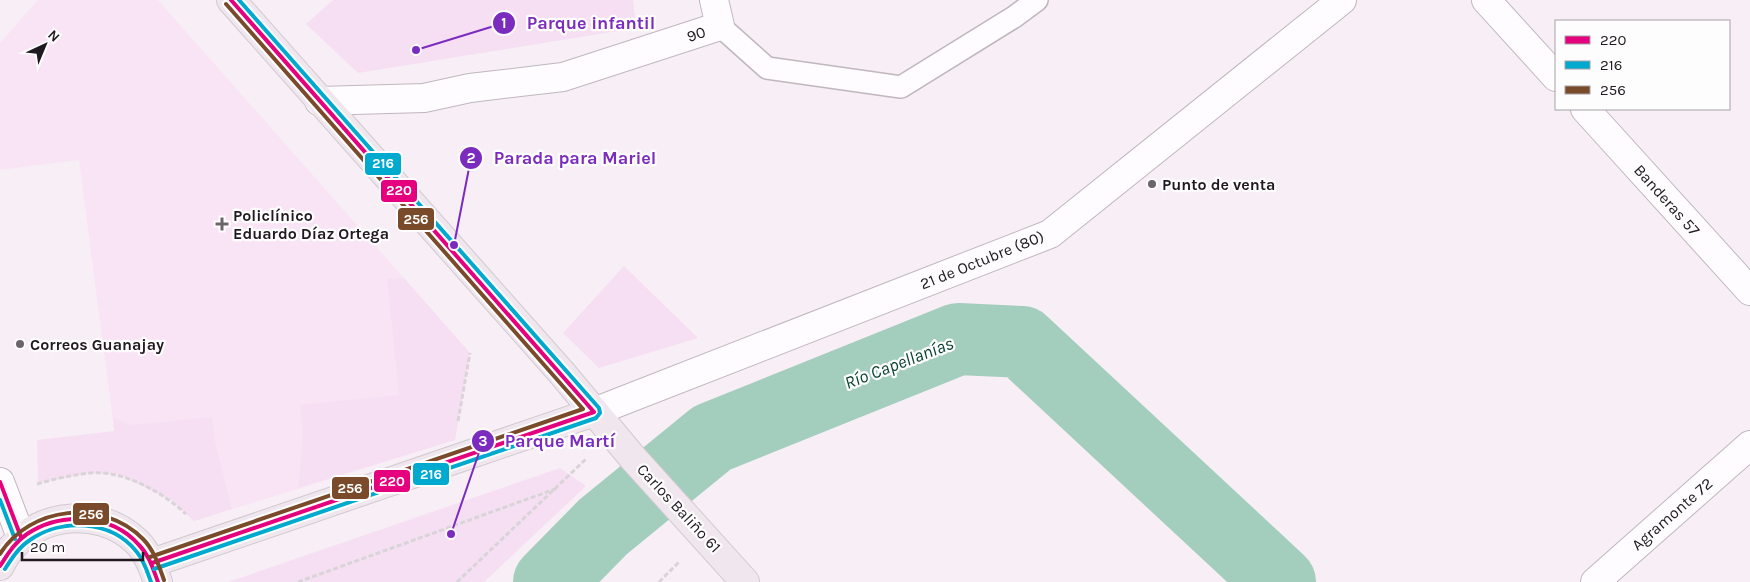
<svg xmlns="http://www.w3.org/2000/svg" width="1750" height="582" font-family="Karla,sans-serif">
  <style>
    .built { fill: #f9e4f6 }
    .green { fill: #f6dff3 }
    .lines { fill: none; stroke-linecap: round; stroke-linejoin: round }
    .river { stroke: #a3cebd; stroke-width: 72 }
    .lane-casing { stroke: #c0b7be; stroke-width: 24 }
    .street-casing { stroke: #c0b7be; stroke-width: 30 }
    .secondary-casing { stroke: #c0b7be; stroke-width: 30 }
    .primary-casing { stroke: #d0cbcf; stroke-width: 30 }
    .path { stroke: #d8d4d7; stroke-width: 3; stroke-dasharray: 5 2.5; stroke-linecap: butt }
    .lane { stroke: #fefcfe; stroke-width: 21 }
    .street { stroke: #fefcfe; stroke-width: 28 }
    .secondary { stroke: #fefcfe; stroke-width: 28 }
    .primary { stroke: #f0e6ee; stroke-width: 28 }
    .bus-1-casing { stroke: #fdfdfd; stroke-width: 8 }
    .bus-2-casing { stroke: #fdfdfd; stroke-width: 8 }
    .bus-3-casing { stroke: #fdfdfd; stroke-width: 8 }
    .bus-1 { stroke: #e5007d; stroke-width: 4 }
    .bus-2 { stroke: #00a9ce; stroke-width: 4 }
    .bus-3 { stroke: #7a4b2a; stroke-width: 4 }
    .poi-dot { fill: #6c646b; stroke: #fdfdfd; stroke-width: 2 }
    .labels { text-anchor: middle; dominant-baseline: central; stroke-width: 4.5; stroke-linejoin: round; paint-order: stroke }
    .street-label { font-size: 16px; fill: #211920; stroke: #fdfdfd }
    .poi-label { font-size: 16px; font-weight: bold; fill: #211920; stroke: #fdfdfd; text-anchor: start }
    .water-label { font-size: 18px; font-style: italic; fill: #084230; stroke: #fdfdfd }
    .leader { fill: none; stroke: #7b2cbf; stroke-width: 2 }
    .callout-dot { fill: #7b2cbf; stroke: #fdfdfd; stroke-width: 2 }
    .mark-label { font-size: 15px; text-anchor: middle; font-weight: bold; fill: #fff }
    .callout-label { font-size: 18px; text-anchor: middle; font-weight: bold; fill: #7b2cbf; stroke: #fdfdfd; stroke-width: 4.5; stroke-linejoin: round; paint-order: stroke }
    .line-badge { stroke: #fdfdfd; stroke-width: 2 }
    .badge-label { font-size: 14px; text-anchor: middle; font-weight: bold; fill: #fff }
  </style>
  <rect width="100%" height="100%" fill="#f8eef6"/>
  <!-- built -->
  <path class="built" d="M38,0H158L470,353L455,440L194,521L171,500L120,475L79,160L0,170V43Z"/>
  <!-- green -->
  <path class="green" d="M333,0H633L636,28L358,73L306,24Z
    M624,266L698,338L599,368L563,333Z
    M404,278L470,353L455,440L298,488L303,434L300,405L399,395L387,279Z
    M212,417L215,442L232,509L194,521L171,500L120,475L91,473L38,483L37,440L114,431L113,418L132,425Z
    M560,468L586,486L484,582H228Z"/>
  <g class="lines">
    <!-- river -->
    <path class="river" d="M549,582L603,527L712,438L958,339L1022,342L1280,582"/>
    <!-- lane casing -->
    <g class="lane-casing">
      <path id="lane" d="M720,26L767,68L901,87L1014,17L1037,0"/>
    </g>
    <!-- street casing -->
    <g class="street-casing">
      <path id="street" d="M1486,0L1556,77
        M319,101L424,98L470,88L563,77L720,26L714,0
        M1585,109L1750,291
        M0,482L21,537
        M1595,582L1750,445"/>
    </g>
    <!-- secondary casing -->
    <g class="secondary-casing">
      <path id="secondary" d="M594,412L1050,234L1342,0"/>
    </g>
    <!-- primary casing -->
    <g class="primary-casing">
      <path id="primary" d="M231,0L561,372L633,458L745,582
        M152,563L594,412
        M0,566C24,514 96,502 137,542C148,553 153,568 158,582"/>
    </g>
    <!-- path -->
    <path class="path" d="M458,421L470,353
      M37,484C54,479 72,475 90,473C124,470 162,492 186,514
      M298,582L558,488
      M457,582L587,458
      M659,582L680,561"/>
    <!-- lane -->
    <use href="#lane" class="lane"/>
    <!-- street -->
    <use href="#street" class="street"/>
    <!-- secondary -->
    <use href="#secondary" class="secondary"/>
    <!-- primary -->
    <use href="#primary" class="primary"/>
    <!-- bus-1 casing -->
    <g class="bus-1-casing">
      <path id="bus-1" d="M0,482L21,537
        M152,563L594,412L231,0
        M0,566C8,554 15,542 27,534C60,512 111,513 139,545C149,555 153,569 158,582"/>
    </g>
    <!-- bus-2 casing -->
    <g class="bus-2-casing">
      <path id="bus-2" d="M0,500L15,539
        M5,569C12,558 19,547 30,540C61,518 111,520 136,551C144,560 147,571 151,582
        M154,569L596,418L600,413L599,408L239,0"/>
    </g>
    <!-- bus-3 casing -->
    <g class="bus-3-casing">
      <path id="bus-3" d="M0,554C30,506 103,498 143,539C154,550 159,566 164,580
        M150,557L583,409L226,4"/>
    </g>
    <!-- bus-1 -->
    <use href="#bus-1" class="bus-1"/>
    <!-- bus-2 -->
    <use href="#bus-2" class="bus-2"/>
    <!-- bus-3 -->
    <use href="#bus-3" class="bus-3"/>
  </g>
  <!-- markers -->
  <g class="poi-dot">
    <circle cx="1152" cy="184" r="5"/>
    <path d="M219.5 216.5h5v5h5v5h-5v5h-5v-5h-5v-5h5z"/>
    <circle cx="20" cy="344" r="5"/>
  </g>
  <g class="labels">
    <!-- street labels -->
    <g class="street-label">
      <text transform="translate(696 34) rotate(-19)">90</text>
      <text transform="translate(1667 200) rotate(48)">Banderas 57</text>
      <text transform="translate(982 260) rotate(-22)">21 de Octubre (80)</text>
      <text transform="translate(679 508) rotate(47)">Carlos Baliño 61</text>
      <text transform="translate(1672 514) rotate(-41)">Agramonte 72</text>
    </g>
    <!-- poi labels -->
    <g class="poi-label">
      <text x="1162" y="184">Punto de venta</text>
      <text x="233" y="215">Policlínico<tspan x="233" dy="18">Eduardo Díaz Ortega</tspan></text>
      <text x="30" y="344">Correos Guanajay</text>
    </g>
    <!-- water labels -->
    <g class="water-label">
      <text transform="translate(899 363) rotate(-21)">Río Capellanías</text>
    </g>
  </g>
  <!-- callouts -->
  <path class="leader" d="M416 50L504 23M454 245L471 158M451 534L483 441"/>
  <g class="callout-dot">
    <circle cx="416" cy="50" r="5"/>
    <circle cx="454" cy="245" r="5"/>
    <circle cx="451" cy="534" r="5"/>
    <circle cx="504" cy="23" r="12"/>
    <circle cx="471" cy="158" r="12"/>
    <circle cx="483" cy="441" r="12"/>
  </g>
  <g class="mark-label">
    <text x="504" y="28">1</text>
    <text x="471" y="163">2</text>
    <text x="483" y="446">3</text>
  </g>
  <g class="callout-label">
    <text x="591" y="29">Parque infantil</text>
    <text x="575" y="164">Parada para Mariel</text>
    <text x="560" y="447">Parque Martí</text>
  </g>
  <g class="line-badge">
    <rect x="364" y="152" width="38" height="24" rx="5" fill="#00a9ce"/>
    <rect x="380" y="179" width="38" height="24" rx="5" fill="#e5007d"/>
    <rect x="397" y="207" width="38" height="24" rx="5" fill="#7a4b2a"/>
    <rect x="412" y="462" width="38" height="24" rx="5" fill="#00a9ce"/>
    <rect x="373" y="469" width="38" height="24" rx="5" fill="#e5007d"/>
    <rect x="331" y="476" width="39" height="24" rx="5" fill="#7a4b2a"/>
    <rect x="72" y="502" width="38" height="24" rx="5" fill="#7a4b2a"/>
  </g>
  <g class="badge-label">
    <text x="383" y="168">216</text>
    <text x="399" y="195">220</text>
    <text x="416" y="224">256</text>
    <text x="431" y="479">216</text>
    <text x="392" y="486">220</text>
    <text x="350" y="493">256</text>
    <text x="91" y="519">256</text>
  </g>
  <!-- legend -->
  <rect x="1555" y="20" width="175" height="90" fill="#fdfdfd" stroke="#a5a2a5"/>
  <rect x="1565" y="36" width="25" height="8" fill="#e5007d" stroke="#a5a2a5"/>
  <text x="1600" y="45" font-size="15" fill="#211920">220</text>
  <rect x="1565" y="61" width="25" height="8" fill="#00a9ce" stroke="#a5a2a5"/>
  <text x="1600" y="70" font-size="15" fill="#211920">216</text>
  <rect x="1565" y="86" width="25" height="8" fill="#7a4b2a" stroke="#a5a2a5"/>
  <text x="1600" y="95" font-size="15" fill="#211920">256</text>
  <!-- north arrow -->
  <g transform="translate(45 45) rotate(44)" stroke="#fdfdfd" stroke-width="4" paint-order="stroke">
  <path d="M0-4L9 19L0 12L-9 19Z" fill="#211920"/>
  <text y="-8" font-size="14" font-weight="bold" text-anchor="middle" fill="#211920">N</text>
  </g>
  <!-- scale -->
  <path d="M22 552v8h121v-8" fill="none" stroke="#211920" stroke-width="2.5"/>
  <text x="30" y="552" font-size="15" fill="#211920" stroke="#fdfdfd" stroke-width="4" paint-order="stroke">20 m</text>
</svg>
